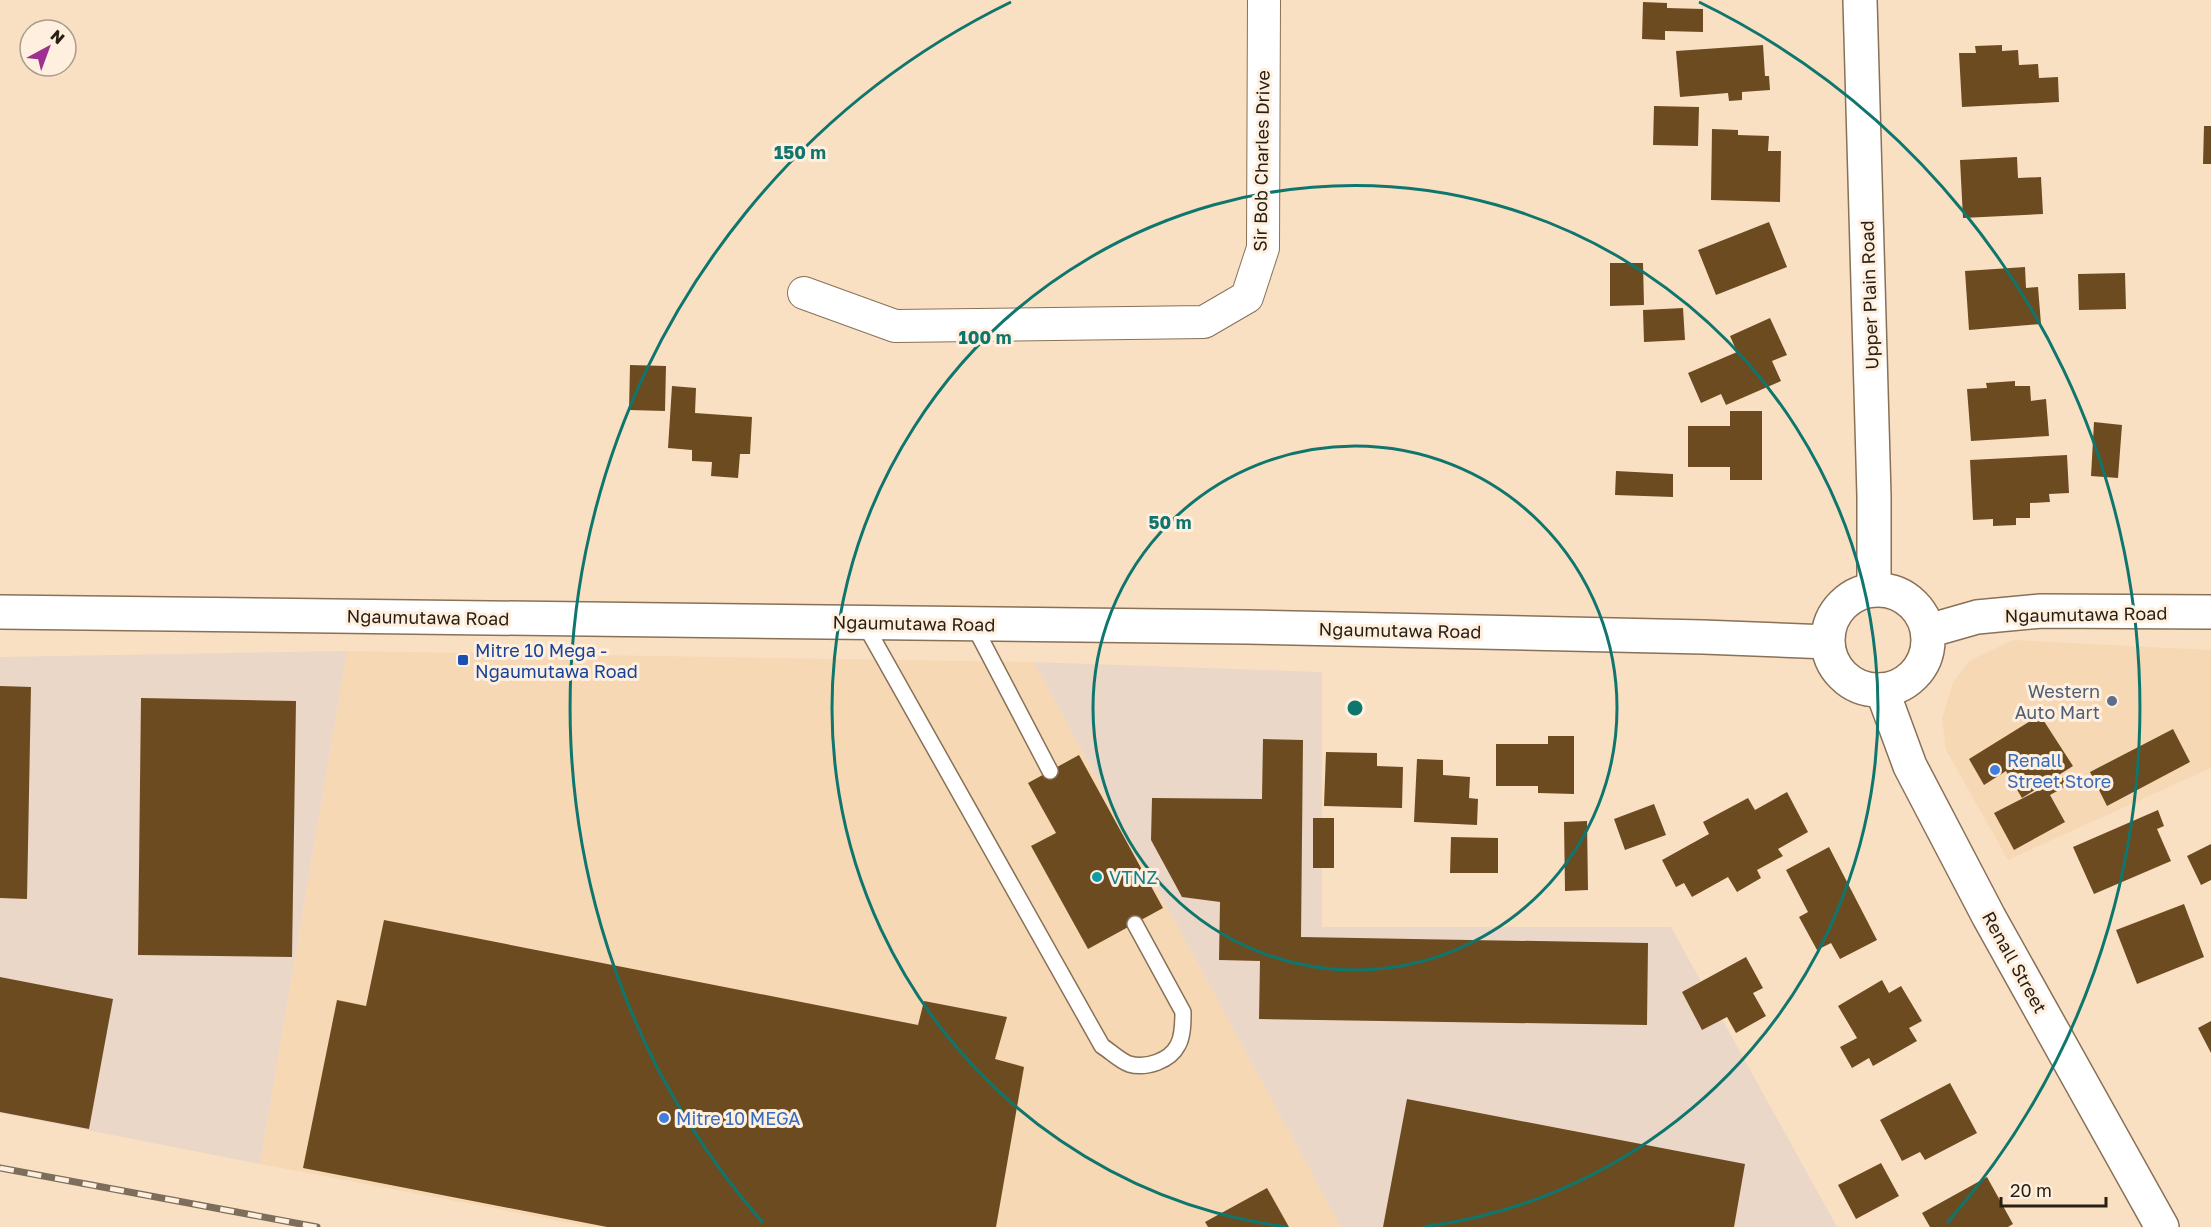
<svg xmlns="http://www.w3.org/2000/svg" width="2211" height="1227" font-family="'Golos Text',sans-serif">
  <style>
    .built { fill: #f7d8b4 }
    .industrial { fill: #ead7c8 }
    .building { fill: #6d4b20 }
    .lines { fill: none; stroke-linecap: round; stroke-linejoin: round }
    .service-casing { stroke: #887157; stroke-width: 18 }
    .minor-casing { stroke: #887157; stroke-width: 34 }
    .tertiary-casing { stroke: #887157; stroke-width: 36 }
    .secondary-casing { stroke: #887157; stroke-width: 36 }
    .service { stroke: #fff; stroke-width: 15 }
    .minor { stroke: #fff; stroke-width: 32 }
    .tertiary { stroke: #fff; stroke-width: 33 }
    .secondary { stroke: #fff; stroke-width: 33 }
    .rail-casing { stroke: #7d6d5b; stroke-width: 7 }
    .rail { stroke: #ffefde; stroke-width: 4.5; stroke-dasharray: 14; stroke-linecap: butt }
    .ring { fill: none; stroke: #0f766e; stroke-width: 3 }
    .transit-dot { fill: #1a4fb4; stroke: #ffefde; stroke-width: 2 }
    .service-dot { fill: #5c6f8a; stroke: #ffefde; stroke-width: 2 }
    .shop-dot { fill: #3f7fe0; stroke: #ffefde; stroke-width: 2 }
    .culture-dot { fill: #0f9aa8; stroke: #ffefde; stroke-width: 2 }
    .labels { text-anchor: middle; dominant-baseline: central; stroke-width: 6; stroke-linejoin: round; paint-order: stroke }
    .street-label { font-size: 18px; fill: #281f14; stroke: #ffefde }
    .transit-label { font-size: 18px; fill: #164399; stroke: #ffefde; text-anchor: start }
    .service-label { font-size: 18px; fill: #4e5e75; stroke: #ffefde; text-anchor: end }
    .shop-label { font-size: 18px; fill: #366cbe; stroke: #ffefde; text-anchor: start }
    .culture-label { font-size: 18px; fill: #0d838f; stroke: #ffefde; text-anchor: start }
    .centre { fill: #0f766e; stroke: #ffefde; stroke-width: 3 }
    .ring-label { font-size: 18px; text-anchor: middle; font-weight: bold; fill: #0f766e; stroke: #ffefde; stroke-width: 6; stroke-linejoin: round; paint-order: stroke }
  </style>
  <rect width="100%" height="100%" fill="#fae0c3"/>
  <!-- built -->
  <path class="built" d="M2013,640L2211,650V768L2008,860L1946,750L1942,719L1953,682L1969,661Z
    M347,651L1034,662L1341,1227H591L260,1164Z"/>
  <!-- industrial -->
  <path class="industrial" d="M347,651L260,1164L0,1113V657Z
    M1034,662L1322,672V927H1671L1837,1227H1341Z"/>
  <!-- building -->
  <path class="building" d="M1643,2L1667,3V8L1703,9V32L1665,31V40L1642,39Z
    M1763,45L1765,76H1769L1770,90L1742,92V100L1729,101L1728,93L1680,97L1676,51Z
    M2002,45V51L2018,50L2019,65L2038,64L2039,78L2058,77L2059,102L1962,107L1959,53H1976L1975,46Z
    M1654,106L1699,107L1698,146L1653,145Z
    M2204,126H2211V164H2203Z
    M1712,129L1738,130V135L1769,136L1768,151H1781L1780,202L1711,200Z
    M2017,157L2018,178L2041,177L2043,214L1963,218L1960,160Z
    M1769,222L1787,267L1716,295L1698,250Z
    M1610,263H1643L1644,305L1610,306Z
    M2025,267L2026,288L2038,287L2041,324L1969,330L1965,271Z
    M2125,273L2126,309L2079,310L2078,274Z
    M1683,308L1685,340L1644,342L1643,310Z
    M1770,318L1787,355L1772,361L1781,381L1726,405L1721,394L1701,403L1688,373L1737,352L1730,336Z
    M630,365L666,366L665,411L629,410Z
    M2015,381V386H2030L2031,401L2046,399L2049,436L1971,441L1967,389L1987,388L1986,383Z
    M672,386L696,388L695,413L752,417L750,454H740L738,478L711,476L712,462L692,461V450L668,448Z
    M1730,411H1762V480H1730V467H1688V426H1730Z
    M2094,422L2122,425L2118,478L2091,476Z
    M2067,455L2069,493L2049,494L2050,502L2030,503V518H2016V525L1993,526V519L1973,520L1970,460Z
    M1616,471L1673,474V497L1615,495Z
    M0,686L31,687L27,899L0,898Z
    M141,698L296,701L292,957L138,955Z
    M2040,715L2073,766L2022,798L2006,771L1984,785L1969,759Z
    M2173,729L2190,762L2107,806L2090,772Z
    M1548,736H1574V794L1538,793V786H1496V744H1548Z
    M1263,739L1303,740L1301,937L1648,943L1647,1025L1259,1019L1260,961L1219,960L1220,902L1182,897L1151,840L1152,798L1262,799Z
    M1326,752L1377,753V766L1403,767L1402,808L1324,806Z
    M1079,755L1163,908L1088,949L1031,846L1056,833L1028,783Z
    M1417,759L1443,760V775L1470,777L1469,798L1478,799L1477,825L1414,822Z
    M2064,777L2068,785L2050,795L2065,822L2014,850L1994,813Z
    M1787,792L1808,832L1778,849L1783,856L1757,870L1761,878L1737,892L1728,877L1692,897L1684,883L1676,887L1662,860L1709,834L1703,822L1748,798L1755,810Z
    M1654,804L1666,835L1625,850L1614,819Z
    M2158,810L2164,826L2157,829L2171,861L2094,894L2073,847Z
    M1313,818H1334V868H1313Z
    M1587,821L1588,890L1565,891L1564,822Z
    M1451,837L1498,838V873H1450Z
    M2211,844V880L2201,885L2187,856Z
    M1829,847L1877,940L1840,959L1831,943L1817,950L1799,917L1808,912L1786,870Z
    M2184,904L2204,957L2137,984L2116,930Z
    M384,920L918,1025L924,1001L1007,1017L995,1059L1024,1067L996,1227H607L303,1168L337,1000L366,1006Z
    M1746,957L1763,988L1753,993L1766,1016L1736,1033L1727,1017L1702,1030L1682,992Z
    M0,977L113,999L89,1129L0,1112Z
    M1882,980L1889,993L1901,986L1922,1021L1909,1028L1917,1041L1873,1066L1869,1058L1852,1068L1840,1047L1857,1038L1838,1006Z
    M2211,1021V1053L2198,1028Z
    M1950,1083L1977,1133L1925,1160L1920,1152L1902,1161L1880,1120Z
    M1407,1099L1745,1164L1734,1227H1383Z
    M1881,1163L1899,1196L1856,1219L1838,1185Z
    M1987,1177L2013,1224L2008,1227H1930L1922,1213Z
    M1267,1188L1289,1227H1208L1205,1222Z"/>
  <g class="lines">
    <!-- service casing -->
    <g class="service-casing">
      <path id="service" d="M864,623L1102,1046C1110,1051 1120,1061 1129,1064C1146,1069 1170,1061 1178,1045C1183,1036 1183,1022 1183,1012L1135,924
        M973,624L1050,771"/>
    </g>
    <!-- minor casing -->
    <g class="minor-casing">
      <path id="minor" d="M804,293L895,326L1204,322L1247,297L1263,248L1264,0"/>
    </g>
    <!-- tertiary casing -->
    <g class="tertiary-casing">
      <path id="tertiary" d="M1860,0L1874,496V589
        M1882,690L1910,766L1989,917L2162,1227"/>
    </g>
    <!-- secondary casing -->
    <g class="secondary-casing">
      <path id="secondary" d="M1828 640a50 50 0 1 1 100 0a50 50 0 1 1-100 0Z
        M0,612L1247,627L1703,637L1828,642
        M1928,631L1977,617L2041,611L2211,612"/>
    </g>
    <!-- service -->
    <use href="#service" class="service"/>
    <!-- minor -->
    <use href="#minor" class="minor"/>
    <!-- tertiary -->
    <use href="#tertiary" class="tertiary"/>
    <!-- secondary -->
    <use href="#secondary" class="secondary"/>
    <!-- rail casing -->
    <g class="rail-casing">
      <path id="rail" d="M0,1168L317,1227"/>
    </g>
    <!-- rail -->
    <use href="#rail" class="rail"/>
  </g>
  <!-- distance rings -->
  <g class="ring">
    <circle cx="1355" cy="708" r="262"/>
    <path d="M1287 1227A523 523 0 1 1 1423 1227"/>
    <path d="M763 1223A785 785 0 0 1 1011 2M1699 2A785 785 0 0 1 1947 1223"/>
  </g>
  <!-- markers -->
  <rect class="transit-dot" x="457" y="654" width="12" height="12" rx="3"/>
  <circle class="service-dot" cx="2112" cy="701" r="6"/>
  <g class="shop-dot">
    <circle cx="1995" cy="770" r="6"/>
    <circle cx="664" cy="1118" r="6"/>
  </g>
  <circle class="culture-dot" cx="1097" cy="877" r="6"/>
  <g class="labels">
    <!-- street labels -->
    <g class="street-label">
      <text transform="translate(1261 161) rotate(-89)">Sir Bob Charles Drive</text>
      <text transform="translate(1869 295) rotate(-92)">Upper Plain Road</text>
      <text transform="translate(2086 614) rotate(-1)">Ngaumutawa Road</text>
      <text transform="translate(428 617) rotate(1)">Ngaumutawa Road</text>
      <text transform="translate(914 623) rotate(1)">Ngaumutawa Road</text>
      <text transform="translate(1400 630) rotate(1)">Ngaumutawa Road</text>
      <text transform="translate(2015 962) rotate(61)">Renall Street</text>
    </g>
    <!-- transit labels -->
    <g class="transit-label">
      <text x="475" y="650">Mitre 10 Mega -<tspan x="475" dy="21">Ngaumutawa Road</tspan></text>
    </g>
    <!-- service labels -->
    <g class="service-label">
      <text x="2100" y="691">Western<tspan x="2100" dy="21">Auto Mart</tspan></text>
    </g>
    <!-- shop labels -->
    <g class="shop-label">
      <text x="2007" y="760">Renall<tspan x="2007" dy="21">Street Store</tspan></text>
      <text x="676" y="1118">Mitre 10 MEGA</text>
    </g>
    <!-- culture labels -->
    <g class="culture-label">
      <text x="1109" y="877">VTNZ</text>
    </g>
  </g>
  <circle cx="1355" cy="708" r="9" class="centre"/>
  <g class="ring-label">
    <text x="800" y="159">150 m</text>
    <text x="985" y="344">100 m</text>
    <text x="1170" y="529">50 m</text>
  </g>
  <!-- north arrow -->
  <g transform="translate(48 48) rotate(41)"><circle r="28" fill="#ffefde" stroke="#a99c8d" stroke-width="1.5"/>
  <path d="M0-4.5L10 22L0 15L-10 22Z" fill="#9d3091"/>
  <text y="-9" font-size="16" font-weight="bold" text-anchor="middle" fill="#281f14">N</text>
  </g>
  <!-- scale -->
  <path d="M2001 1197v9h105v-9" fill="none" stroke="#281f14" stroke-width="3"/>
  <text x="2010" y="1197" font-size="18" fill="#281f14" stroke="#ffefde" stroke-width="4.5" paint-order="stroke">20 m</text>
</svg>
